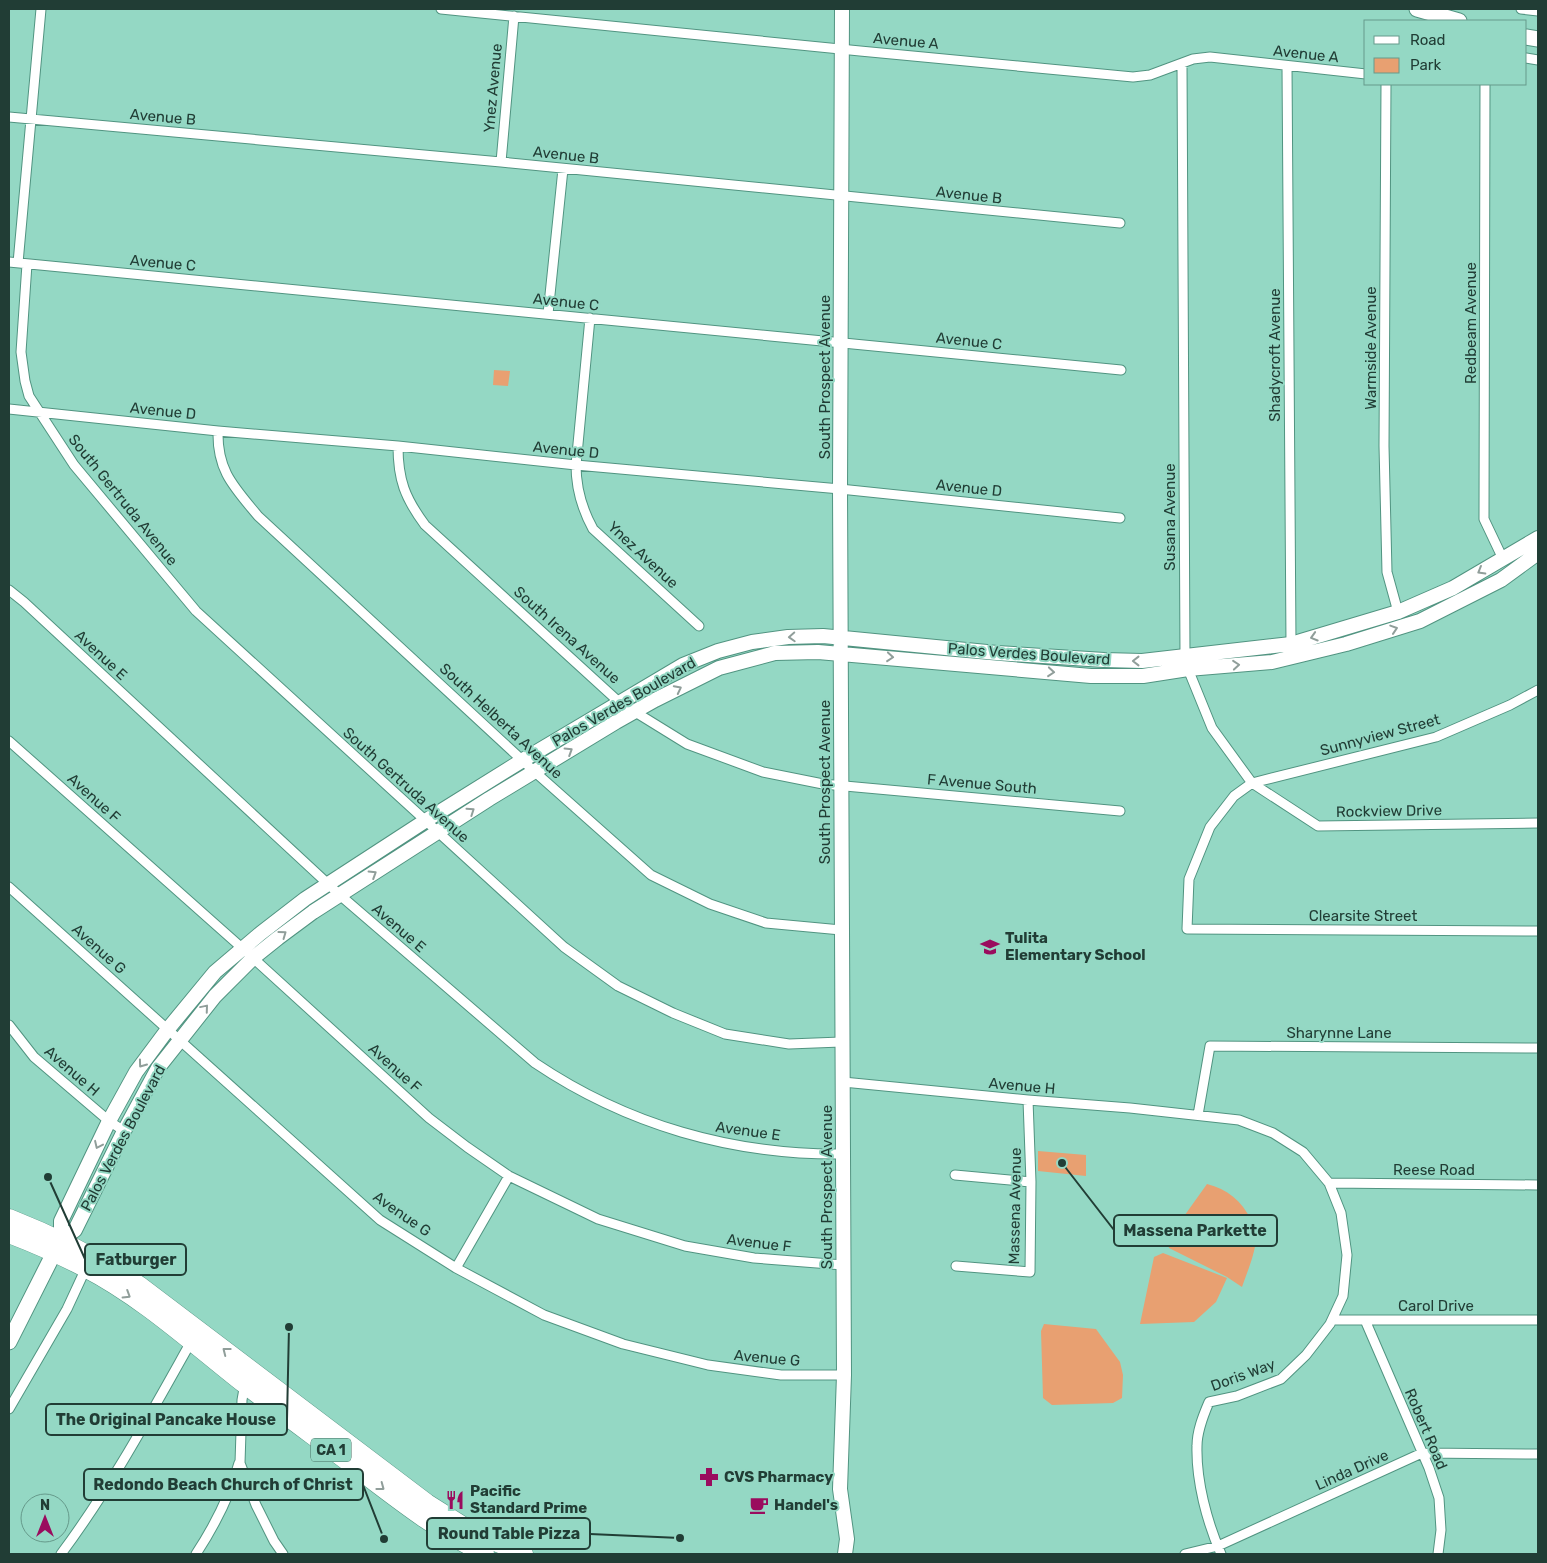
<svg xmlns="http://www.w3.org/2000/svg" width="1547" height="1563" font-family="Rubik,sans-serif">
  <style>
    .green { fill: #e8a071 }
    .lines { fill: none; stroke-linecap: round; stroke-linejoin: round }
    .street-casing { stroke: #519481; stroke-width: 11 }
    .secondary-casing { stroke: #519481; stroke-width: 16 }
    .primary-casing { stroke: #519481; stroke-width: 17 }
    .highway-casing { stroke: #519481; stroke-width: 19 }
    .street { stroke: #fff; stroke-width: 9 }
    .secondary { stroke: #fff; stroke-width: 14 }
    .primary { stroke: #fff; stroke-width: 15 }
    .highway { stroke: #fff; stroke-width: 18 }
    .oneway { stroke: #909e9a }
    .labels { text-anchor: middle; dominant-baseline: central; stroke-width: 4; stroke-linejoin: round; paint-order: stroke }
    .shield { fill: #94d8c4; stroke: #446c60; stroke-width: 1 }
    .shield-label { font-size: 14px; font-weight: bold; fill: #213d35 }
    .street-label { font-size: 15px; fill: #213d35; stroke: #94d8c4 }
    .poi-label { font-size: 15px; font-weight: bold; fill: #213d35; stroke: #94d8c4; text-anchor: start }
    .leader { fill: none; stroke: #213d35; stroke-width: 2 }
    .callout-dot { fill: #213d35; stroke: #94d8c4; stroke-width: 2 }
    .callout { fill: #94d8c4; stroke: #213d35; stroke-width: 2 }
    .callout-label { font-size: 16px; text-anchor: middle; font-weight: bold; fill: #213d35 }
  </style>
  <rect width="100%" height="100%" fill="#94d8c4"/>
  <!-- green -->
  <path class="green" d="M494,370L510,371L508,386L493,385Z
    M1038,1151L1086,1155V1176L1038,1171Z
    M1207,1184C1227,1189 1242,1201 1251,1220C1254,1226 1257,1231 1256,1238C1255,1255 1247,1272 1242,1287L1227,1277L1169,1248L1167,1240Z
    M1163,1253L1227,1278L1216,1302L1194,1322L1140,1324L1154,1257Z
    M1044,1324L1096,1329L1120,1362L1123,1375L1122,1398L1113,1403L1052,1405L1043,1398L1041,1331Z"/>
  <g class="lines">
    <!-- street casing -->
    <g class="street-casing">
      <path id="street" d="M441,9L860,51L1133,77L1150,75L1193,59L1210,57L1366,74
        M1521,9L1538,11
        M1526,58L1538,60
        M1182,64L1185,656L1188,669L1212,728L1252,783L1318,826L1538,823
        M1287,66L1291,644
        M1386,84L1384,446L1387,572L1398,612
        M1485,84L1484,519L1503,559
        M9,117L501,162L1120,223
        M501,162L514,16
        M9,262L1121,370
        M18,263L41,9
        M27,264L21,352L25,381L29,396L74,465L196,611L564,947L618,986L673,1013L725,1034L789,1044L841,1042
        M548,314L563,169
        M590,318L576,465C576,489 582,509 593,529L699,626
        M9,409L218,431L398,446L576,465L840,489L1120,518
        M218,431C217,471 234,487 258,516L535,772L651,875L710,904L766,923L841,930
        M398,446C398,480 405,498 425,525L619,702L687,744L763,772L823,784L1120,811
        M9,590L24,602L341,896L535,1063C627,1125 732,1155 842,1154
        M1538,690L1510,705L1436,737L1252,783L1234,796L1210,827L1189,879L1187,929L1538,931
        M9,741L242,948L429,1118L467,1147L509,1176L598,1219L685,1246L754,1258L843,1265
        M9,887L380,1220L456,1268L544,1315L623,1344L708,1365L781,1375H844
        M9,1025L34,1057L109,1121L124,1131
        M843,1082L1028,1100L1130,1108L1239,1120L1273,1133L1303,1152L1329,1183L1341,1213L1347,1255L1343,1296L1330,1324L1306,1355L1281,1379L1237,1396L1209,1402C1203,1416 1197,1431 1197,1446C1196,1481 1207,1522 1221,1554
        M1198,1115L1210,1046L1538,1048
        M955,1175L1031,1182
        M1329,1183L1538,1185
        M956,1266L1030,1272L1031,1182L1028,1100
        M456,1268L509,1176
        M1333,1320H1538
        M1365,1320L1429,1468L1439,1498L1441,1530L1438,1554
        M245,1383L242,1400L240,1463L256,1505L274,1541L283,1554
        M9,1409L67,1309L86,1268
        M61,1554C111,1487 151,1413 192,1340
        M196,1554C215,1525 230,1496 239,1463
        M1185,1554L1218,1546L1422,1453L1538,1454"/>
    </g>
    <!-- secondary casing -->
    <g class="secondary-casing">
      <path id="secondary" d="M842,9L840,489L844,1375L840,1489L847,1539L845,1554
        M61,1240V1221L109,1121L136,1072L168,1029L215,972L261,933L305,899L425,821L523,760L683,665L718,651L752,642L788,637L823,636L997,653L1104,660L1142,661L1291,644L1398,612L1453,588L1538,538
        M61,1240L75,1230L124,1131L158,1068L215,996L253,958L278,938L313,912L489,799L616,722L655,700L719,668L775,653L818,652L1091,676H1143L1188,669L1272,662L1346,644L1420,621L1501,580L1538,553"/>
    </g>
    <!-- primary casing -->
    <g class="primary-casing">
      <path id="primary" d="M1417,9L1459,21
        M1526,37L1538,39
        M9,1342L59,1243"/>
    </g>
    <!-- highway casing -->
    <g class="highway-casing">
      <path id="highway" d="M9,1218C55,1236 98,1258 139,1285L427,1503L476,1534L524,1554
        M9,1234C35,1244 60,1255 85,1268C143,1298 193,1344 244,1384C281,1413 319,1440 356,1468C397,1499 438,1532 485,1554"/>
    </g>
    <!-- street -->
    <use href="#street" class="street"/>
    <!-- secondary -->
    <use href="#secondary" class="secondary"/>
    <!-- primary -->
    <use href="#primary" class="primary"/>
    <!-- highway -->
    <use href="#highway" class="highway"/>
  </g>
  <!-- one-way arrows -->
  <defs><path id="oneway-chevron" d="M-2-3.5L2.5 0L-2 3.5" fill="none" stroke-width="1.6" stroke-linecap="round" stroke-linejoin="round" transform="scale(1.25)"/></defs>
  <g class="oneway">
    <use href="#oneway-chevron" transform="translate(1481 571) rotate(150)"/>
    <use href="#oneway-chevron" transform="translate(1394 629) rotate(-18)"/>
    <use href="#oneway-chevron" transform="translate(792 637) rotate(177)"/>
    <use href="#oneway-chevron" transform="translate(1314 637) rotate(163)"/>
    <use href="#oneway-chevron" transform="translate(890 657) rotate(5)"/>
    <use href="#oneway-chevron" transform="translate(1136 661) rotate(180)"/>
    <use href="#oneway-chevron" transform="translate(1236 665) rotate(-5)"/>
    <use href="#oneway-chevron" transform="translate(1051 672) rotate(5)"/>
    <use href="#oneway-chevron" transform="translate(678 689) rotate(-27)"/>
    <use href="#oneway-chevron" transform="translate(569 751) rotate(-32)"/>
    <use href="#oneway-chevron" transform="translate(471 811) rotate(-34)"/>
    <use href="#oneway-chevron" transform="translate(373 874) rotate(-32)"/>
    <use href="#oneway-chevron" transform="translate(283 934) rotate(-36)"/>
    <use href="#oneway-chevron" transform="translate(205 1008) rotate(-50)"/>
    <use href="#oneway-chevron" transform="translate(142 1064) rotate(126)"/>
    <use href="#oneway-chevron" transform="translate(98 1145) rotate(115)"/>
    <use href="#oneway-chevron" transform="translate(127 1295) rotate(32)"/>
    <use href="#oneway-chevron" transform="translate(226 1351) rotate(-142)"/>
    <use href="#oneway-chevron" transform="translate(381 1487) rotate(37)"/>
  </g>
  <!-- icons -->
  <defs>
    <g id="school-bare" transform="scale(1.5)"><path d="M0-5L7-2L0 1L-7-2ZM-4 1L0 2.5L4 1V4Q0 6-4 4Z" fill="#9a0c5e" stroke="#94d8c4" stroke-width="2.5" paint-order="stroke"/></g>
    <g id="pharmacy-bare" transform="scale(1.5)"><path d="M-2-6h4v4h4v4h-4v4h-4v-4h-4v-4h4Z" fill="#9a0c5e" stroke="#94d8c4" stroke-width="2.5" paint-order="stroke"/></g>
    <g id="restaurant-bare" transform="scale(1.5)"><path d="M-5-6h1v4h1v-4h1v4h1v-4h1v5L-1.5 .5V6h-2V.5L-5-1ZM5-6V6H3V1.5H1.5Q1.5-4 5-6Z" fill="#9a0c5e" stroke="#94d8c4" stroke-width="2.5" paint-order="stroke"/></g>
    <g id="cafe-bare" transform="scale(1.5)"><path d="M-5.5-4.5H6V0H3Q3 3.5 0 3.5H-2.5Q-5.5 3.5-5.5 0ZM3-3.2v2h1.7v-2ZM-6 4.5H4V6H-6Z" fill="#9a0c5e" stroke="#94d8c4" stroke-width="2.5" paint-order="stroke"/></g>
  </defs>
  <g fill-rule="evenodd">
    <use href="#school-bare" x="990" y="947"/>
    <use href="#pharmacy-bare" x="709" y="1477"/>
    <use href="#restaurant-bare" x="455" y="1500"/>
    <use href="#cafe-bare" x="759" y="1505"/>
  </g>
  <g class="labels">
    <!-- shield labels -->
    <rect class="shield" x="311" y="1438.5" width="40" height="23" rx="4"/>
    <g class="shield-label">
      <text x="331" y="1450">CA 1</text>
    </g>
    <!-- street labels -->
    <g class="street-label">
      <text transform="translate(906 41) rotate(5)">Avenue A</text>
      <text transform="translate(1306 54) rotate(6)">Avenue A</text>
      <text transform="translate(493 88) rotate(-85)">Ynez Avenue</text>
      <text transform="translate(163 117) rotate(5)">Avenue B</text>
      <text transform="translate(566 155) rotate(6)">Avenue B</text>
      <text transform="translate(969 195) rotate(6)">Avenue B</text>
      <text transform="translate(163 263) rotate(5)">Avenue C</text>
      <text transform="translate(566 302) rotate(6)">Avenue C</text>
      <text transform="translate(1471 323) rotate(-90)">Redbeam Avenue</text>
      <text transform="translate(969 341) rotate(6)">Avenue C</text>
      <text transform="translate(1371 348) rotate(-90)">Warmside Avenue</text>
      <text transform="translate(1275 355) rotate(-90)">Shadycroft Avenue</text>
      <text transform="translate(825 377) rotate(-90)">South Prospect Avenue</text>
      <text transform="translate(163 411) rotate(6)">Avenue D</text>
      <text transform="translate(566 450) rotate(6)">Avenue D</text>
      <text transform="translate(969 488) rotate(6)">Avenue D</text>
      <text transform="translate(123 500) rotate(51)">South Gertruda Avenue</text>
      <text transform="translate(1170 517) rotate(-90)">Susana Avenue</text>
      <text transform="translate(643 555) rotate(43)">Ynez Avenue</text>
      <text transform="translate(567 635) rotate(42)">South Irena Avenue</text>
      <text transform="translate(1029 654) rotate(4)">Palos Verdes Boulevard</text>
      <text transform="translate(101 655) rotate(43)">Avenue E</text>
      <text transform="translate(624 702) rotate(-30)">Palos Verdes Boulevard</text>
      <text transform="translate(501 721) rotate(43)">South Helberta Avenue</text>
      <text transform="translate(1380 735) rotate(-15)">Sunnyview Street</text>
      <text transform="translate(825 782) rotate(-90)">South Prospect Avenue</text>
      <text transform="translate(982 784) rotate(5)">F Avenue South</text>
      <text transform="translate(406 785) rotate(42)">South Gertruda Avenue</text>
      <text transform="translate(94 798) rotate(42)">Avenue F</text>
      <text transform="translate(1389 811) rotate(-1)">Rockview Drive</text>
      <text x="1363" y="916">Clearsite Street</text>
      <text transform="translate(399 928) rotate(41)">Avenue E</text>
      <text transform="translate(99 949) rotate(42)">Avenue G</text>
      <text x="1339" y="1033">Sharynne Lane</text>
      <text transform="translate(395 1068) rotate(42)">Avenue F</text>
      <text transform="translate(72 1071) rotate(41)">Avenue H</text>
      <text transform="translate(1022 1086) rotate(5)">Avenue H</text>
      <text transform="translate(748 1131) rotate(8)">Avenue E</text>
      <text transform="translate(123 1138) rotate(-62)">Palos Verdes Boulevard</text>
      <text x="1434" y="1170">Reese Road</text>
      <text transform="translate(827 1187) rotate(-90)">South Prospect Avenue</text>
      <text transform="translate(1015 1206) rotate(-89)">Massena Avenue</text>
      <text transform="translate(402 1214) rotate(35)">Avenue G</text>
      <text transform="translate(759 1243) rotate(7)">Avenue F</text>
      <text x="1436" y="1306">Carol Drive</text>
      <text transform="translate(767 1358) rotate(5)">Avenue G</text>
      <text transform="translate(1243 1375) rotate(-20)">Doris Way</text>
      <text transform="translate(1426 1429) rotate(67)">Robert Road</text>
      <text transform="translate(1352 1470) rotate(-24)">Linda Drive</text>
    </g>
    <!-- poi labels -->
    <g class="poi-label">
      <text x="1005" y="938">Tulita<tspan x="1005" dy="17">Elementary School</tspan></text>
      <text x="724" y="1477">CVS Pharmacy</text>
      <text x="470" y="1491">Pacific<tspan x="470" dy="17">Standard Prime</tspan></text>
      <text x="774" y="1505">Handel's</text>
    </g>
  </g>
  <!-- callouts -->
  <path class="leader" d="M1062 1163L1114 1230M48 1177L85 1259M289 1327L287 1419M384 1539L363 1485M680 1538L590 1534"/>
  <g class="callout-dot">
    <circle cx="1062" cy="1163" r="5"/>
    <circle cx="48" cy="1177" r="5"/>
    <circle cx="289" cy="1327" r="5"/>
    <circle cx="384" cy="1539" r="5"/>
    <circle cx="680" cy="1538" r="5"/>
  </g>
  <g class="callout">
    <rect x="1114" y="1215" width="163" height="31" rx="5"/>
    <rect x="85" y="1244" width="101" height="31" rx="5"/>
    <rect x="46" y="1404" width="241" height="31" rx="5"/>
    <rect x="84" y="1469" width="279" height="31" rx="5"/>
    <rect x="427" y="1518" width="163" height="31" rx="5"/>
  </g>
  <g class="callout-label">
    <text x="1195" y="1236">Massena Parkette</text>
    <text x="136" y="1265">Fatburger</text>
    <text x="166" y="1425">The Original Pancake House</text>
    <text x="223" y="1490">Redondo Beach Church of Christ</text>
    <text x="509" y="1539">Round Table Pizza</text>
  </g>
  <!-- border -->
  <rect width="1547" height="1563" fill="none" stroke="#213d35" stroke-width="20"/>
  <!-- legend -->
  <rect x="1364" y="20" width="162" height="65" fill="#94d8c4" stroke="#669a8b"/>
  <rect x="1374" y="36" width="25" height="8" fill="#ffffff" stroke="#669a8b"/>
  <text x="1410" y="45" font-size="15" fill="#213d35">Road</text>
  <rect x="1374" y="58" width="25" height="15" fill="#e8a071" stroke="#669a8b"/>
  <text x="1410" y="70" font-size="15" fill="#213d35">Park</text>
  <!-- north arrow -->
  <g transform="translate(45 1518)"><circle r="24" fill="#94d8c4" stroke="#669a8b"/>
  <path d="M0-4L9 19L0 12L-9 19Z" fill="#9a0c5e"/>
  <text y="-8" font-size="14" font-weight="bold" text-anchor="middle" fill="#213d35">N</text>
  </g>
</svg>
